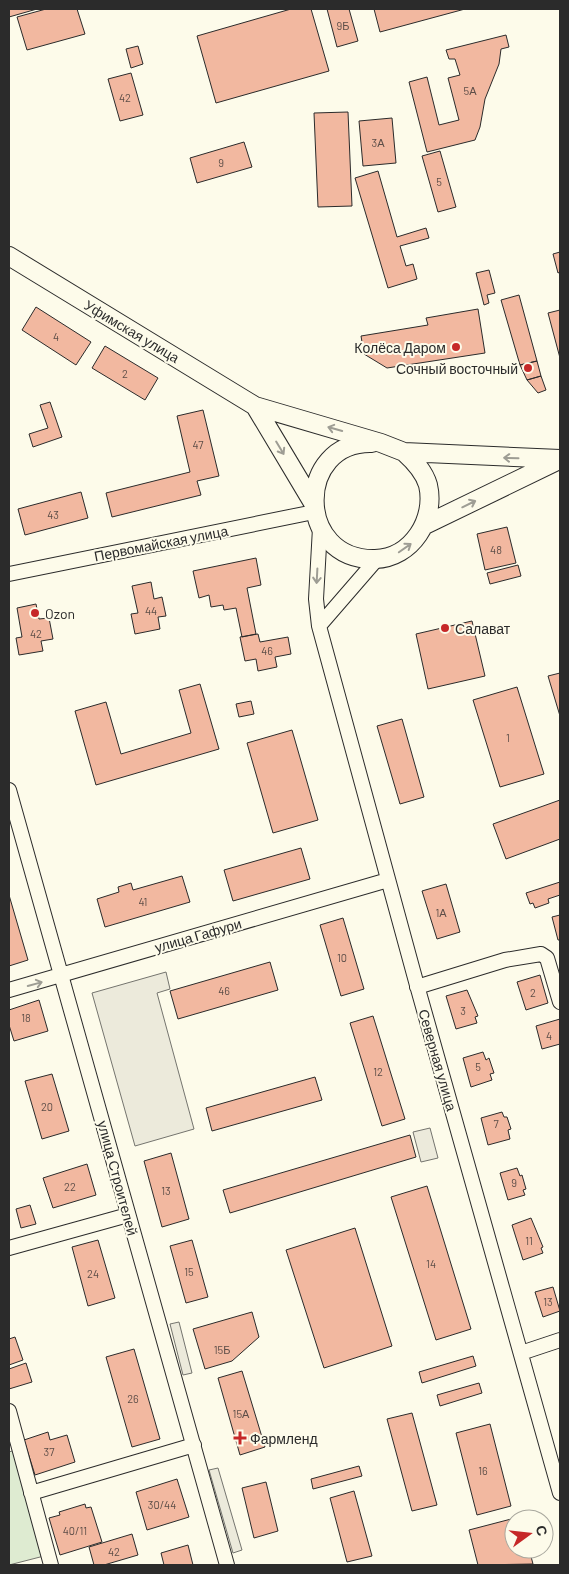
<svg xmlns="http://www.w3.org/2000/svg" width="569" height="1574" font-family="Barlow,sans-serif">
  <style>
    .green { fill: #deebd1; stroke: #74746e }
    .parking { fill: #eceadb; stroke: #74746e }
    .building { fill: #f2b8a0; stroke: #2b2b2b }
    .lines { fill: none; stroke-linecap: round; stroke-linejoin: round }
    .minor-casing { stroke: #2b2b2b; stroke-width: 16 }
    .major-casing { stroke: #2b2b2b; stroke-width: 20 }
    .minor { stroke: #fdfbea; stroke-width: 14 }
    .major { stroke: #fdfbea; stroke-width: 18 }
    .oneway { stroke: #9e9d94 }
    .poi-dot { fill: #c62828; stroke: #fdfbea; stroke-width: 2 }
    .labels { text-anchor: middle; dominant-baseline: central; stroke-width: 4; stroke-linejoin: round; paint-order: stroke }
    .number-label { font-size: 11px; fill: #5d4e48 }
    .street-label { font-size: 14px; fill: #2b2b2b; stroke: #fdfbea }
    .poi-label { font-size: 14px; fill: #2b2b2b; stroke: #fdfbea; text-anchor: start }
  </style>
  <rect width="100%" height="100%" fill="#fdfbea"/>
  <!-- green -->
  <path class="green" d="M15,1450L44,1556L9,1565V1452Z"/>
  <!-- parking -->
  <path class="parking" d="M166,972L170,989L157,993L194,1129L135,1146L92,993Z
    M430,1128L438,1158L421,1162L413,1132Z
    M179,1322L192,1373L183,1375L170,1324Z
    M218,1468L242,1550L233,1553L209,1470Z"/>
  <!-- building -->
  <path class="building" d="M9,9H37L9,17Z
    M46,9H77L85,34L27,50L17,17Z
    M291,9H311L329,71L216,103L197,36Z
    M327,9H349L358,41L337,47Z
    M374,9H465L380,32Z
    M506,35L509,47L501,49L499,64L485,99L480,127L475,140L427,152L409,82L427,77L439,125L459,120L448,78L460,75L455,59H449L446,50Z
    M138,46L143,64L131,68L126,49Z
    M131,73L143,115L120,121L108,79Z
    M348,112L352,206L318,207L314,113Z
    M392,118L396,163L363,166L359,121Z
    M244,142L252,167L197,183L190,158Z
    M440,151L456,207L438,212L422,156Z
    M378,171L397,237L426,228L429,238L400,246L406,266L413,264L417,279L388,288L355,178Z
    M560,252V272L558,273L553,254Z
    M489,270L495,293L487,295L489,303L484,305L476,273Z
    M519,295L537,361L520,365L501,300Z
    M36,307L91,342L76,365L22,330Z
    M478,309L485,353L387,368L364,354L361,336L428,325L426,318Z
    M560,310V358L548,313Z
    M105,346L158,378L145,400L92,368Z
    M537,361L541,376L527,380L520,365Z
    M541,376L546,390L538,393L527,380Z
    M50,402L62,437L33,447L29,434L48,428L40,405Z
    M203,410L219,476L197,481L201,495L112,517L106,493L190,472L177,416Z
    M81,492L88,518L25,535L18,509Z
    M507,527L516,563L485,570L477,534Z
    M256,558L261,585L247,588L256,634L242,637L236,608L224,610L223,605L211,607L209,595L199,598L193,571Z
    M518,565L521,576L490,584L487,573Z
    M151,582L154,599L162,597L166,616L158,617L160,629L135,634L131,614L138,613L132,586Z
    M36,604L39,619L49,618L53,639L41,641L43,651L19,655L16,638L22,637L17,608Z
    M472,621L485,676L428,689L416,634Z
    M258,634L260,642L288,637L291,654L275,657L277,667L258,671L256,659L245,661L240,637Z
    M560,673V716L548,676Z
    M200,684L219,749L96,785L75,711L106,702L121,754L191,733L179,690Z
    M517,687L544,774L500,787L473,700Z
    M251,701L254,714L239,717L236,704Z
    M402,719L424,797L400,804L377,726Z
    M292,730L318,820L273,833L247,743Z
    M560,800V839L506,859L493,824Z
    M301,848L310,879L233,901L224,870Z
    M182,876L190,902L105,927L97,899L119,892L118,887L131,883L133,890Z
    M560,882V895L548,899L549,903L535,908L533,903L530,904L526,893Z
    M446,884L460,932L437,939L422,891Z
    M9,895L28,960L9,966Z
    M560,915V940H558L552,917Z
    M343,918L364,989L341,996L320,925Z
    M270,962L278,990L178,1019L170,991Z
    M540,975L548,1003L526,1010L517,982Z
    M467,990L478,1016L475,1017L477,1023L456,1029L446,996Z
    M39,1000L48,1031L14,1041L9,1025V1010Z
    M373,1016L405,1119L382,1126L350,1023Z
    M560,1019V1044L542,1049L536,1026Z
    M483,1052L486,1060L489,1058L494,1073L490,1074L492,1080L471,1087L463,1058Z
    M52,1074L69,1131L42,1139L25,1081Z
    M315,1077L322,1100L212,1131L206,1108Z
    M502,1112L504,1117H507L511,1129L508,1130L510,1139L488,1145L481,1118Z
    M410,1135L416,1157L230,1213L223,1190Z
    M171,1153L189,1219L162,1227L144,1161Z
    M87,1164L96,1195L53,1208L43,1178Z
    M517,1168L520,1176L522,1175L526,1189L523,1190L525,1195L508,1200L500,1173Z
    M427,1186L471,1329L436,1340L391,1197Z
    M30,1205L36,1224L21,1228L16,1209Z
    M531,1218L543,1247L541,1248L543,1253L523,1260L512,1225Z
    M355,1228L392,1346L324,1368L286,1250Z
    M98,1240L115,1298L88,1306L72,1247Z
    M192,1240L208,1297L186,1303L170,1246Z
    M553,1287L560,1311L543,1317L535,1292Z
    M252,1312L259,1337L232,1361L205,1369L193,1329Z
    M15,1337L23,1360L9,1365V1339Z
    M134,1349L160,1439L132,1447L106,1357Z
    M473,1356L476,1366L422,1383L419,1372Z
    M26,1363L32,1382L9,1389V1369Z
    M242,1371L265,1447L240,1455L218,1378Z
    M479,1383L482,1393L440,1406L437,1395Z
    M412,1413L437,1505L412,1511L387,1419Z
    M490,1424L511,1506L477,1515L456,1433Z
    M48,1432L50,1440L67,1435L75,1462L35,1475L24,1440Z
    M359,1466L362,1476L313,1489L311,1479Z
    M177,1479L189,1517L147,1530L136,1492Z
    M266,1482L278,1531L254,1538L242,1488Z
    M354,1491L372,1556L347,1562L330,1498Z
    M85,1504L86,1508L91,1507L102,1542L60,1555L49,1518L60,1515L59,1512Z
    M515,1518L514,1549H529L533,1564L478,1565L469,1530Z
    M132,1534L138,1555L104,1565H94L89,1547Z
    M188,1545L193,1565H164L161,1553Z"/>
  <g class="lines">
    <!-- minor casing -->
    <g class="minor-casing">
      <path id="minor" d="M320,528L316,599L319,626L418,989L560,1493
        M9,574L314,512
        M319,626L377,559
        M9,790L227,1565
        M417,987L505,960L541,954L547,958L560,1002
        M9,990L388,880
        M9,1248L128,1215
        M521,1353L560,1340
        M9,1411L51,1565
        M31,1493L194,1445"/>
    </g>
    <!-- major casing -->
    <g class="major-casing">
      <path id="major" d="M9,256L255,406L381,443L404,452L560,459
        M255,406L313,503
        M372,443C295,441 295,561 375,559C412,558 436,519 428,485C424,471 414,461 404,452
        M425,525L557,461"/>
    </g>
    <!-- minor -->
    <use href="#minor" class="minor"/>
    <!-- major -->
    <use href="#major" class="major"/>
  </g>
  <!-- one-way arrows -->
  <defs><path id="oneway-shaft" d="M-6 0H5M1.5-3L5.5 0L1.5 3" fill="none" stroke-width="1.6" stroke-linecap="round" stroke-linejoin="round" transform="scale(1.25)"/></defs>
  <g class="oneway">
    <use href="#oneway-shaft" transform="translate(335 429) rotate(-164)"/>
    <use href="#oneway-shaft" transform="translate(280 448) rotate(59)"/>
    <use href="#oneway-shaft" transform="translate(511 458) rotate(-178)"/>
    <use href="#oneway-shaft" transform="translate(469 504) rotate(-26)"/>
    <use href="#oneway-shaft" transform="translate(405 548) rotate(-35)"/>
    <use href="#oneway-shaft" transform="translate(317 576) rotate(93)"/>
    <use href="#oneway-shaft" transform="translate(35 984) rotate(-15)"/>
  </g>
  <!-- markers -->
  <g class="poi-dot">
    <circle cx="456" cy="347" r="5"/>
    <circle cx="528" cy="368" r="5"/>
    <circle cx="35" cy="613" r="5"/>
    <circle cx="445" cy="628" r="5"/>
    <path d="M237.5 1430.5h5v5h5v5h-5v5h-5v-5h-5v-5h5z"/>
  </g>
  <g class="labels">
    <!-- number labels -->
    <g class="number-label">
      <text x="343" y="25">9Б</text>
      <text x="470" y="90">5А</text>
      <text x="125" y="97">42</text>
      <text x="378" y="142">3А</text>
      <text x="221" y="162">9</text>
      <text x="439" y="181">5</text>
      <text x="56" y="336">4</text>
      <text x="125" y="373">2</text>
      <text x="198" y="444">47</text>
      <text x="53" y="514">43</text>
      <text x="496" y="549">48</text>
      <text x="151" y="610">44</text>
      <text x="36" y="633">42</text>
      <text x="267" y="650">46</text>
      <text x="508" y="737">1</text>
      <text x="143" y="901">41</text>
      <text x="441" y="912">1А</text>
      <text x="342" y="957">10</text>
      <text x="224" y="990">46</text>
      <text x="533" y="992">2</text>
      <text x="463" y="1010">3</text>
      <text x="26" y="1017">18</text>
      <text x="549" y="1035">4</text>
      <text x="478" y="1066">5</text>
      <text x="378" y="1071">12</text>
      <text x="47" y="1106">20</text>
      <text x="496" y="1123">7</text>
      <text x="514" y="1182">9</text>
      <text x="70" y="1186">22</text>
      <text x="166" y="1190">13</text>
      <text x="529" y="1240">11</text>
      <text x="431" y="1263">14</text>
      <text x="189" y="1271">15</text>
      <text x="93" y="1273">24</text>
      <text x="548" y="1301">13</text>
      <text x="222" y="1349">15Б</text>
      <text x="133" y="1398">26</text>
      <text x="241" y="1413">15А</text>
      <text x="49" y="1451">37</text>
      <text x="483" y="1470">16</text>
      <text x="162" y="1504">30/44</text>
      <text x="75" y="1530">40/11</text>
      <text x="114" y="1551">42</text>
    </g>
    <!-- street labels -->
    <g class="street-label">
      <text transform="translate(132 331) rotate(31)">Уфимская улица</text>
      <text transform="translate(161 543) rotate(-11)">Первомайская улица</text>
      <text transform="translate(198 935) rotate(-16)">улица Гафури</text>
      <text transform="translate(438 1060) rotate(74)">Северная улица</text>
      <text transform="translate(118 1178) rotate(75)">улица Строителей</text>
    </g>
    <!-- poi labels -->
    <g class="poi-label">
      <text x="446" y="347" text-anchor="end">Колёса Даром</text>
      <text x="518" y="368" text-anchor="end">Сочный восточный</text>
      <text x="45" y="613">Ozon</text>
      <text x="455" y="628">Салават</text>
      <text x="250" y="1438">Фармленд</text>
    </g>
  </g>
  <!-- border -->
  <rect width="569" height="1574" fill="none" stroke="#2b2b2b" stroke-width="20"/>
  <!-- north arrow -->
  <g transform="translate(529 1534) rotate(75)"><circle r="24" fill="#fdfbea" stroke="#a9a89e"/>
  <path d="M0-4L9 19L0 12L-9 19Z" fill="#c62828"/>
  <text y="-8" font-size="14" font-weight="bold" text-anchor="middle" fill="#2b2b2b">С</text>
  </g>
</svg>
